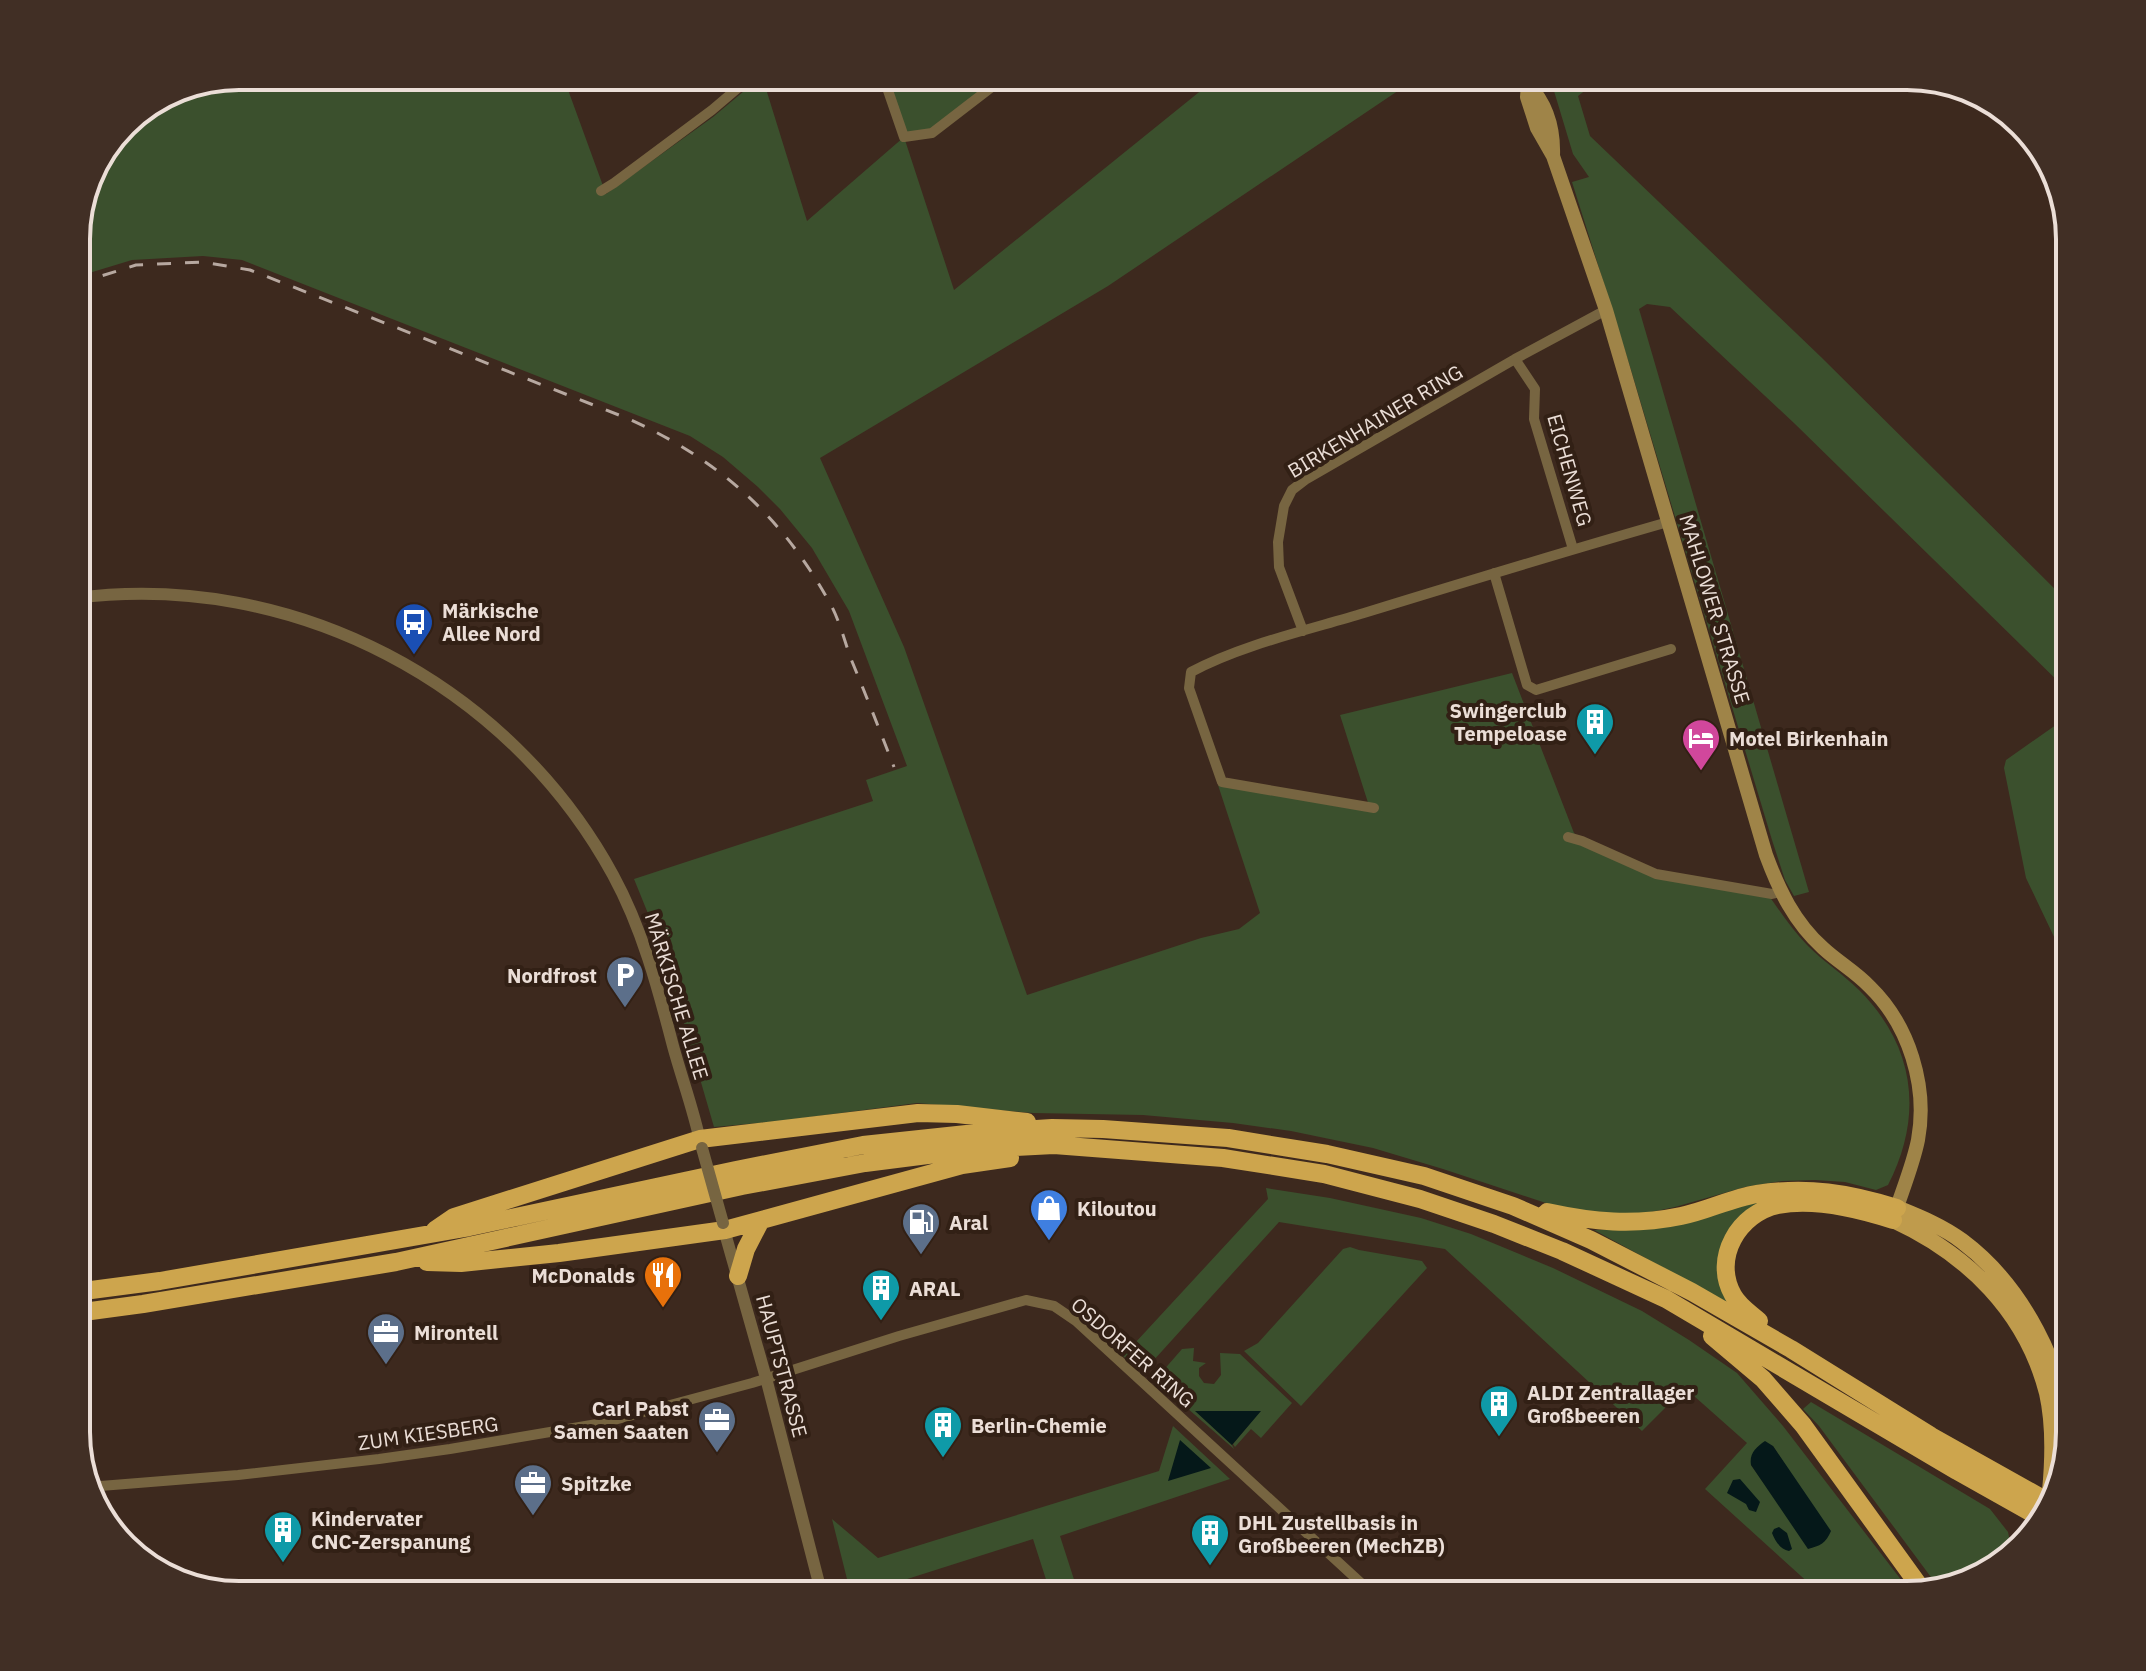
<svg xmlns="http://www.w3.org/2000/svg" width="2146" height="1671" font-family="'IBM Plex Sans',sans-serif">
  <style>
    .green { fill: #3b502d; fill-rule: evenodd }
    .water { fill: #051819 }
    .lines { fill: none; stroke-linecap: round; stroke-linejoin: round }
    .minor { stroke: #776541; stroke-width: 10 }
    .tertiary { stroke: #776541; stroke-width: 12 }
    .secondary { stroke: #9f8448; stroke-width: 14 }
    .primary { stroke: #bf9b4c; stroke-width: 16 }
    .trunk { stroke: #cda54d; stroke-width: 18 }
    .rail { stroke: #b7a8a0; stroke-width: 3; stroke-dasharray: 14 14; stroke-linecap: butt }
    .tertiary-bridge { stroke: #776541; stroke-width: 12 }
    .labels { text-anchor: middle; dominant-baseline: central; stroke-width: 8; stroke-linejoin: round; paint-order: stroke }
    .street-label { font-size: 20px; fill: #ebded7; stroke: #322015 }
    .poi-label { font-size: 20px; font-weight: bold; fill: #ebded7; stroke: #322015; text-anchor: start }
    .rim { fill: none; stroke: #ebded7; stroke-width: 4 }
  </style>
  <rect width="100%" height="100%" fill="#3d291e"/>
  <!-- green -->
  <path class="green" d="M239,76H563L606,194L713,117L762,76L807,221L904,137L883,76H1001L931,129L904,137L954,290L1219,76H1420L1108,286L820,458L904,647L1027,995L1201,938L1239,929L1260,913L1218,785L1371,812L1340,715L1512,673L1574,833L1582,841L1656,874L1767,893C1780,911 1792,930 1808,946C1824,962 1843,974 1859,990C1915,1046 1924,1115 1888,1185L1876,1190L1845,1182L1815,1180L1782,1181L1745,1187L1675,1207L1642,1214L1601,1215L1564,1209L1443,1169L1373,1148L1291,1131L1233,1123L1143,1115L1033,1113L917,1103L780,1121L714,1127L662,948L634,879L873,801L866,780L907,766L849,611L812,548L780,509L758,487L723,457L690,436L242,260L203,256L132,260L76,277V228L93,167L131,117L177,88Z
    M1571,76H1604L1578,96L1590,136L1821,357L2070,604V693L1795,424L1670,307L1647,304L1639,309L1809,892L1794,896L1785,880L1772,840L1631,370L1572,182L1589,177L1573,154L1554,91Z
    M2063,720L2070,727V961L2065,960L2026,878L2004,768L2006,760Z
    M1266,1188L1330,1198L1421,1218L1471,1234L1553,1268L1642,1311L1689,1340L1737,1373L1783,1426L1912,1594L1822,1595L1705,1489L1747,1443L1685,1388L1642,1431L1445,1249L1279,1222L1143,1372L1123,1356L1268,1199ZM1773,1446L1785,1465L1763,1482L1751,1465Z
    M1817,1199L1734,1225L1732,1305L1594,1230L1649,1228L1735,1204Z
    M1350,1247L1359,1250L1422,1261L1427,1268L1301,1406L1244,1351L1258,1343L1343,1249Z
    M1194,1348L1193,1361L1206,1363L1199,1368V1376L1204,1383L1214,1384L1221,1375L1220,1353L1240,1354L1292,1403L1261,1438L1251,1429L1235,1447L1233,1444L1260,1411H1196L1232,1445L1234,1449L1155,1380L1182,1349Z
    M1811,1402L1990,1509L2008,1532L2012,1551L1979,1578L1939,1588L1819,1426L1803,1409Z
    M1173,1426L1230,1479L1060,1536L1079,1595H1051L1033,1539L857,1595H851L832,1519L878,1558L1159,1471Z
    M466,1588L469,1595H359Z"/>
  <!-- water -->
  <path class="water" d="M1195,1411H1261L1232,1445Z
    M1180,1440L1211,1468L1168,1481Z
    M1765,1441L1773,1446L1831,1531C1826,1543 1820,1546 1808,1549L1751,1465C1749,1454 1756,1447 1765,1441Z
    M1740,1479L1760,1502L1756,1512L1749,1510L1746,1504L1727,1493L1733,1480Z
    M1779,1527L1787,1533L1792,1549L1789,1551C1780,1549 1775,1541 1772,1533L1774,1529Z"/>
  <g class="lines">
    <!-- minor -->
    <path class="minor" d="M883,76L904,137L932,133L1006,76
      M601,191L614,183L712,110L752,76
      M1515,359L1535,389L1534,419L1573,549
      M1494,573L1527,685L1536,690L1671,649
      M1303,631L1279,567L1278,542L1284,506L1292,490L1305,480L1515,359L1606,310
      M1374,808L1222,782L1189,688L1191,672C1241,645 1308,630 1364,613C1465,582 1566,551 1668,522
      M1568,837L1582,841L1656,874L1772,894L1780,892
      M88,1487L238,1475L379,1459L450,1449L603,1423L752,1383L899,1336L1026,1300L1054,1306L1076,1321L1374,1595"/>
    <!-- tertiary -->
    <path class="tertiary" d="M76,598C293,570 509,684 613,875C642,928 658,988 673,1046C682,1079 694,1111 701,1145
      M723,1226L766,1378L822,1595"/>
    <!-- secondary -->
    <path class="secondary" d="M1526,76L1528,84L1527,97L1537,128L1553,156L1606,310L1766,855C1779,890 1794,922 1823,948C1838,962 1856,972 1870,987C1909,1025 1928,1086 1918,1140C1913,1165 1902,1191 1894,1216
      M1528,84C1547,104 1554,129 1553,156"/>
    <!-- primary -->
    <path class="primary" d="M1897,1208C1919,1217 1942,1226 1962,1241C2021,1285 2066,1368 2067,1441
      M1893,1220C1967,1254 2026,1311 2047,1393C2054,1424 2053,1460 2050,1491"/>
    <!-- trunk -->
    <path class="trunk" d="M1547,1212C1593,1222 1633,1226 1681,1216C1707,1211 1731,1198 1757,1194C1807,1186 1849,1193 1897,1208
      M435,1230L454,1217L700,1139L918,1113L957,1114L1027,1122
      M427,1262L461,1263L559,1253L725,1230L962,1165L1010,1158
      M738,1276L746,1249L761,1220
      M76,1292L160,1281L465,1228L736,1170L863,1145L976,1133L1052,1128L1103,1129L1228,1138L1327,1154L1424,1176L1513,1206L1591,1240L1692,1292L1791,1349L1931,1436L2047,1501
      M76,1313L143,1304L396,1262L742,1186L865,1163L975,1149L1054,1145L1223,1158L1324,1174L1420,1199L1494,1224L1562,1251L1666,1299L1957,1471L2041,1518
      M1759,1321C1750,1313 1739,1306 1733,1295C1712,1258 1739,1213 1778,1205C1814,1198 1859,1209 1893,1220
      M1712,1336L1763,1379L1803,1425L1923,1591"/>
    <!-- rail -->
    <path class="rail" d="M76,284L136,265L203,262L250,270L629,419C721,461 784,518 832,607C840,623 845,642 851,659C866,695 880,731 894,767"/>
    <!-- tertiary-bridge -->
    <path class="tertiary-bridge" d="M702,1148L723,1223"/>
  </g>
  <!-- icons -->
  <defs>
    <g id="bus-pin" transform="scale(2)"><path d="M0 17L-7.5 6A9.5 9.5 0 1 1 7.5 6Z" fill="#1a4fb4" stroke="#322015"/><path d="M-5-6H5V4H4V6H2V4H-2V6H-4V4H-5ZM-3.5-4V0h7V-4ZM-3.5 1.2v1.5H-2V1.2ZM2 1.2v1.5H3.5V1.2Z" fill="#fff"/></g>
    <g id="building-pin" transform="scale(2)"><path d="M0 17L-7.5 6A9.5 9.5 0 1 1 7.5 6Z" fill="#0f9aa8" stroke="#322015"/><path d="M-4-6H4V6H1V3H-1V6H-4ZM-2.5-4.3h1.7v1.8h-1.7ZM.8-4.3h1.7v1.8H.8ZM-2.5-1h1.7V.8h-1.7ZM.8-1h1.7V.8H.8Z" fill="#fff"/></g>
    <g id="hotel-pin" transform="scale(2)"><path d="M0 17L-7.5 6A9.5 9.5 0 1 1 7.5 6Z" fill="#d1479c" stroke="#322015"/><path d="M-6-4.5h1.5V1H6V5H4.5V3h-9V5H-6ZM-4 0a1.8 1.8 0 1 1 3.6 0ZM.5 0V-2.5h3Q6-2.5 6 0Z" fill="#fff"/></g>
    <g id="parking-pin" transform="scale(2)"><path d="M0 17L-7.5 6A9.5 9.5 0 1 1 7.5 6Z" fill="#5c6f8a" stroke="#322015"/><path d="M-3.5-5.5H1a3.5 3.5 0 0 1 0 7H-1V5.5H-3.5ZM-1-3.4V-.6H.8a1.4 1.4 0 0 0 0-2.8Z" fill="#fff"/></g>
    <g id="shop-pin" transform="scale(2)"><path d="M0 17L-7.5 6A9.5 9.5 0 1 1 7.5 6Z" fill="#3f7fe0" stroke="#322015"/><path d="M-5-2.5h2.3a2.7 3.5 0 0 1 5.4 0H5L5.5 6h-11ZM-1.5-2.5h3a1.5 2.3 0 0 0-3 0Z" fill="#fff"/></g>
    <g id="fuel-pin" transform="scale(2)"><path d="M0 17L-7.5 6A9.5 9.5 0 1 1 7.5 6Z" fill="#5c6f8a" stroke="#322015"/><path d="M-5.5-6h7V0h2V4h1.3V-2.5L3-4.5l.8-.8L6-3V5H2.5V1h-1V6h-7ZM-4.2-4.7v3.2H.2V-4.7Z" fill="#fff"/></g>
    <g id="restaurant-pin" transform="scale(2)"><path d="M0 17L-7.5 6A9.5 9.5 0 1 1 7.5 6Z" fill="#e8710a" stroke="#322015"/><path d="M-5-6h1v4h1v-4h1v4h1v-4h1v5L-1.5 .5V6h-2V.5L-5-1ZM5-6V6H3V1.5H1.5Q1.5-4 5-6Z" fill="#fff"/></g>
    <g id="office-pin" transform="scale(2)"><path d="M0 17L-7.5 6A9.5 9.5 0 1 1 7.5 6Z" fill="#5c6f8a" stroke="#322015"/><path d="M-6-3h4V-5.5h4V-3h4V5H-6ZM-1-4.5V-3h2v-1.5ZM-6 0V1H6V0Z" fill="#fff"/></g>
  </defs>
  <g fill-rule="evenodd">
    <use href="#bus-pin" x="414" y="622"/>
    <use href="#building-pin" x="1595" y="722"/>
    <use href="#hotel-pin" x="1701" y="738"/>
    <use href="#parking-pin" x="625" y="975"/>
    <use href="#shop-pin" x="1049" y="1208"/>
    <use href="#fuel-pin" x="921" y="1222"/>
    <use href="#restaurant-pin" x="663" y="1275"/>
    <use href="#building-pin" x="881" y="1288"/>
    <use href="#office-pin" x="386" y="1332"/>
    <use href="#building-pin" x="1499" y="1404"/>
    <use href="#office-pin" x="717" y="1420"/>
    <use href="#building-pin" x="943" y="1425"/>
    <use href="#office-pin" x="533" y="1483"/>
    <use href="#building-pin" x="283" y="1530"/>
    <use href="#building-pin" x="1210" y="1533"/>
  </g>
  <g class="labels">
    <!-- street labels -->
    <g class="street-label">
      <text transform="translate(1375 421) rotate(-31)">BIRKENHAINER RING</text>
      <text transform="translate(1570 470) rotate(74)">EICHENWEG</text>
      <text transform="translate(1715 609) rotate(73)">MAHLOWER STRASSE</text>
      <text transform="translate(677 996) rotate(73)">MÄRKISCHE ALLEE</text>
      <text transform="translate(1133 1352) rotate(41)">OSDORFER RING</text>
      <text transform="translate(782 1366) rotate(75)">HAUPTSTRASSE</text>
      <text transform="translate(428 1433) rotate(-8)">ZUM KIESBERG</text>
    </g>
    <!-- poi labels -->
    <g class="poi-label">
      <text x="442" y="610">Märkische<tspan x="442" dy="23">Allee Nord</tspan></text>
      <text x="1567" y="710" text-anchor="end">Swingerclub<tspan x="1567" dy="23">Tempeloase</tspan></text>
      <text x="1729" y="738">Motel Birkenhain</text>
      <text x="597" y="975" text-anchor="end">Nordfrost</text>
      <text x="1077" y="1208">Kiloutou</text>
      <text x="949" y="1222">Aral</text>
      <text x="635" y="1275" text-anchor="end">McDonalds</text>
      <text x="909" y="1288">ARAL</text>
      <text x="414" y="1332">Mirontell</text>
      <text x="1527" y="1392">ALDI Zentrallager<tspan x="1527" dy="23">Großbeeren</tspan></text>
      <text x="689" y="1408" text-anchor="end">Carl Pabst<tspan x="689" dy="23">Samen Saaten</tspan></text>
      <text x="971" y="1425">Berlin-Chemie</text>
      <text x="561" y="1483">Spitzke</text>
      <text x="311" y="1518">Kindervater<tspan x="311" dy="23">CNC-Zerspanung</tspan></text>
      <text x="1238" y="1522">DHL Zustellbasis in<tspan x="1238" dy="23">Großbeeren (MechZB)</tspan></text>
    </g>
  </g>
  <!-- crop -->
  <path d="M0 0H2146V1671H0ZM239 90H1907A149 149 0 0 1 2056 239V1432A149 149 0 0 1 1907 1581H239A149 149 0 0 1 90 1432V239A149 149 0 0 1 239 90Z" fill="#412f25" fill-rule="evenodd"/>
  <path class="rim" d="M239 90H1907A149 149 0 0 1 2056 239V1432A149 149 0 0 1 1907 1581H239A149 149 0 0 1 90 1432V239A149 149 0 0 1 239 90Z"/>
</svg>
